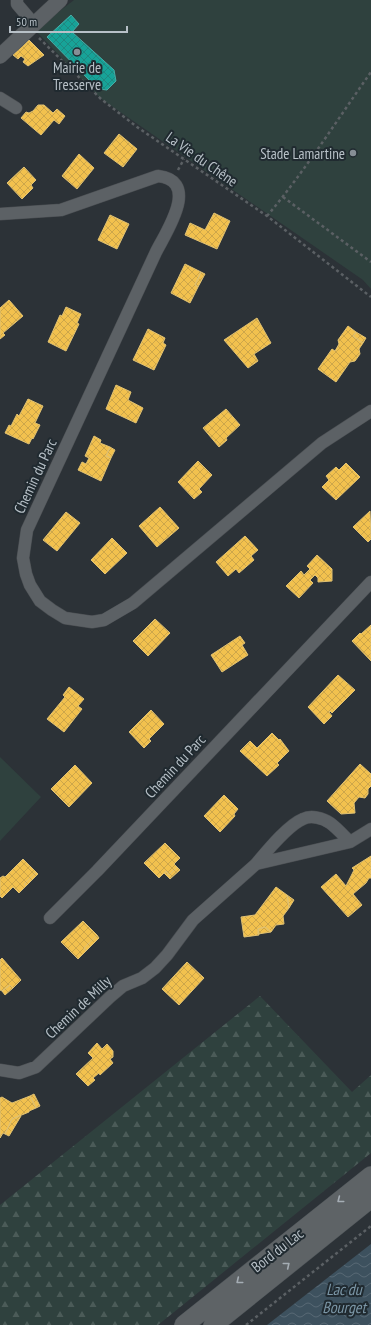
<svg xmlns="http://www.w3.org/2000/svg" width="371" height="1325" font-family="'PT Sans Narrow',sans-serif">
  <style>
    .green { fill: #2f413e }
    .forest { fill: url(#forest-firs) }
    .water { fill: url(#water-waves) }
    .homes { fill: url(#homes-cross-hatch); stroke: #e0c172 }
    .public { fill: url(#public-cross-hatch); stroke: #47aca6 }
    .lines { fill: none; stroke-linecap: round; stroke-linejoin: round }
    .minor-casing { stroke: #4a4e52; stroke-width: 13 }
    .tertiary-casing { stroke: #4a4e52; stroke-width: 16 }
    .primary-casing { stroke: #494f54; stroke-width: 20 }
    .path { stroke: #5b6064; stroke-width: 2.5; stroke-dasharray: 3 3; stroke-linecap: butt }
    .minor { stroke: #5c6165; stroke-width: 12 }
    .tertiary { stroke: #5c6165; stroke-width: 15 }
    .primary { stroke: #5e6366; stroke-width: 19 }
    .oneway { stroke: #a5adb4 }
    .poi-dot { fill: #868e95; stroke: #202a30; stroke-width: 1.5 }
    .labels { text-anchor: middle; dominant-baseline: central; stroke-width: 4; stroke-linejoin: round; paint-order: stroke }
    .poi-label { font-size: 15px; fill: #b7c0c7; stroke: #202a30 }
    .street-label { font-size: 15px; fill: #b7c0c7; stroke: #202a30 }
    .water-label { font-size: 16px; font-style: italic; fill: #7b96a6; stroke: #202a30 }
  </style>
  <defs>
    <pattern id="forest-firs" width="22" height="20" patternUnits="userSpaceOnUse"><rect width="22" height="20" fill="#2f413e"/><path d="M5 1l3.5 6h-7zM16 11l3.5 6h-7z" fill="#4b5b58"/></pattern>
    <pattern id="water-waves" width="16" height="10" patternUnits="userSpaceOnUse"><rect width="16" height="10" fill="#3d515e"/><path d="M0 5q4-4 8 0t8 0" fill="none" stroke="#576874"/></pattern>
    <pattern id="homes-cross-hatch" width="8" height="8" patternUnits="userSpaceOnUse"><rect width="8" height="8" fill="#f2c14e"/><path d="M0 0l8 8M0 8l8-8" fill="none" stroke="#cda64a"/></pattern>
    <pattern id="public-cross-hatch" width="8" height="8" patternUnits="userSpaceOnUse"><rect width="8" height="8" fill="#17a398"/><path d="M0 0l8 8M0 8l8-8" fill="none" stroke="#1f8981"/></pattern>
  </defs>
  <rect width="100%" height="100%" fill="#2c3237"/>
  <!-- green -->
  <path class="green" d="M74,0H371V289L363,280L100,98L35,30Z
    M0,757L41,797L0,841Z"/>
  <!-- forest -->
  <path class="forest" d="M260,996L352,1092L371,1075V1153L158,1325H0V1205Z"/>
  <!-- water -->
  <path class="water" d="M371,1244V1325H267Z"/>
  <!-- homes -->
  <path class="homes" d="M29,40L44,55L28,66L23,62L25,59L21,56L18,59L13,55Z
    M38,105H44L53,113L57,109L65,116L59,124L54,120L41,135L21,118L26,112L29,113L33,111Z
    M119,134L137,149L123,167L104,153Z
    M79,154L94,168L77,189L62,176Z
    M24,167L36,180L31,185L33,188L22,199L7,183Z
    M214,213L230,221L217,249L185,235L190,223L205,230Z
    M110,215L129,224L117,249L98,240Z
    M185,264L201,272L195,285L198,287L190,303L171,293Z
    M201,272L205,274L198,287L195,285Z
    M9,300L23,316L3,333L5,335L0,339V308Z
    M66,307L81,314L77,323L79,324L66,351L48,342L60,315L62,316Z
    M257,318L271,343L254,354L258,361L248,368L224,340Z
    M348,326L356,332L353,336L363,343L359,349L360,354L355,361L350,362L336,382L318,369L332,349L335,351L339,344L338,340Z
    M148,329L165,338L163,343L166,345L154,370L133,360Z
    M356,332L366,338L363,343L353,336Z
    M116,385L131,392L128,400L143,408L136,423L106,409Z
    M28,399L43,406L35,423L40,425L33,439L32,438L29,444L5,433L9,425L11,426L17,414L19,416Z
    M226,409L240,425L226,438L227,440L219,447L203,428Z
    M94,436L101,440L100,443L110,447L106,456L111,458L101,481L78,470L82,462L86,464L89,458L85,456Z
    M110,447L115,450L111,458L106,456Z
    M198,461L212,475L199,489L202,492L194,499L178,482Z
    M346,463L360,477L336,500L322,487L329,480L326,476L336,467L339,470Z
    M160,507L179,528L157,547L139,526Z
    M370,511L371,539L368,542L353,527Z
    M66,512L80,523L57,551L43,540Z
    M245,536L258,550L251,556L254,560L239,573L236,569L228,576L216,562Z
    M112,538L127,553L105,574L91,560Z
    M317,555L332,569V581L318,582V578L315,575L310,580L313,583L299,598L286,586L301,571L304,575L310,569L307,566Z
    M155,619L170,633L148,656L133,641Z
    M371,625V661L352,641L360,633L361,634Z
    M240,636L245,643L242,645L248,655L222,672L211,655Z
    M338,675L355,690L332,713L330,711L329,712L332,716L324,724L308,707Z
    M69,687L84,699L78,706L82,709L64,732L47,719L65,697L63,695Z
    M151,710L164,724L149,739L151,741L144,748L129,732Z
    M272,733L279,740L280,739L289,751L277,763L279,765L267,776L240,751L250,741L257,748Z
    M360,764L371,774V786L368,789V794L365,798L359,797L354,803L355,813L341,814L327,801Z
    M75,765L92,783L69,807L51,789Z
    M224,795L238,809L234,814L235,816L220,832L204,816Z
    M165,843L180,858L174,864L177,867L169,875L166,871L159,878L144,863Z
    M371,856V878H369L366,883L353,894L362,905L348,917L321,887L336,874L346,886L354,870L352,868Z
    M23,859L36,872L24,884L26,886L19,893L13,887L2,898L0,896V878L3,876L5,877Z
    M177,867L180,870L170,879L164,873L166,871L169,875Z
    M36,872L38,874L26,886L24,884Z
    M276,887L287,895L289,908L283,916L284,924L276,925L271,932L265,927L258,929L259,935L244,937L241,917L255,915Z
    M287,895L294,900L289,908Z
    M83,921L97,935L84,948L86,951L78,959L61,942Z
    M265,927L271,932L258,934V929Z
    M97,935L99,938L86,951L84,948Z
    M2,958L21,980L13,988L10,985L2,991L0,990V960Z
    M187,962L204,978L179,1005L162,989Z
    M10,985L13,988L5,995L2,991Z
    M97,1043L102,1049L107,1044L113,1051V1057L110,1059L113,1063L100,1075L99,1073L93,1078L95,1080L88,1086L76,1074L93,1058L88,1053Z
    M34,1094L40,1106L36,1108L30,1096Z
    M30,1096L36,1108L29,1111V1112L12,1119L5,1134L3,1133L0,1138V1098L2,1097L12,1103Z
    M20,1115L21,1116L9,1136L5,1134L12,1119Z"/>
  <!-- public -->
  <path class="public" d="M71,15L79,24L72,32L114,70L116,81L107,90L99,89L95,85L93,86L90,81L47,37Z"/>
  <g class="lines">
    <!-- minor casing -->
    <g class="minor-casing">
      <path id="minor" d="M17,0V4L34,24
        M0,98L16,108
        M0,214L61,210L158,176C201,181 166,232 156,252L27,530L23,558L26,574L30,585L40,601L52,610L65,618L92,622L104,620L133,603L322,443L371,411
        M256,864C267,851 288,825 303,819C311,815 323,818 330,823C337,828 344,836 350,842
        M50,918L97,871L371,582
        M0,1070L19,1073L36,1067L110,997L123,986L142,978L155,968L167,955L193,920L256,864L350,842L371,829"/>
    </g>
    <!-- tertiary casing -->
    <g class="tertiary-casing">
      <path id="tertiary" d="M0,56L60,0"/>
    </g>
    <!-- primary casing -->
    <g class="primary-casing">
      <path id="primary" d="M184,1325L371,1176
        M213,1325L371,1198"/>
    </g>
    <!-- path -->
    <path class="path" d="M39,38L101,99L137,127L267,216L371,297
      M178,170L184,159
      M283,197L371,262
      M267,216C305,171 337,120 371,72
      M246,1325L371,1226"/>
    <!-- minor -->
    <use href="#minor" class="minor"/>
    <!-- tertiary -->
    <use href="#tertiary" class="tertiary"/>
    <!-- primary -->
    <use href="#primary" class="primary"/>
  </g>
  <!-- one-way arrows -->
  <defs><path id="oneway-chevron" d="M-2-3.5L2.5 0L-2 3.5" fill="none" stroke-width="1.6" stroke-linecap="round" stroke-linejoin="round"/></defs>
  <g class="oneway">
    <use href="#oneway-chevron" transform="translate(340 1200) rotate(142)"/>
    <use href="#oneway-chevron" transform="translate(287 1265) rotate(-39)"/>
    <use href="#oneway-chevron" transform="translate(239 1281) rotate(141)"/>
  </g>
  <!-- markers -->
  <g class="poi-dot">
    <circle cx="77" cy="52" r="4"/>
    <circle cx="353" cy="153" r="4"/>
  </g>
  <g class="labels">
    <!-- poi labels -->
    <g class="poi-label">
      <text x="77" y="67">Mairie de<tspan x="77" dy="17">Tresserve</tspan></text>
      <text x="345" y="153" text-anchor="end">Stade Lamartine</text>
    </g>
    <!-- street labels -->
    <g class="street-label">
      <text transform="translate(202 159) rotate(35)">La Vie du Chêne</text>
      <text transform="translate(35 476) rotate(-65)">Chemin du Parc</text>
      <text transform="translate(175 766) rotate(-47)">Chemin du Parc</text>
      <text transform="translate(78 1007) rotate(-43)">Chemin de Milly</text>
      <text transform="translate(277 1250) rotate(-38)">Bord du Lac</text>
    </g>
    <!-- water labels -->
    <g class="water-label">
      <text x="344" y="1289">Lac du<tspan x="344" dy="18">Bourget</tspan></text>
    </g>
  </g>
  <!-- scale -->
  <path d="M10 26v6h117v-6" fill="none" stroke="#b7c0c7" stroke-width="2"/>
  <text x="16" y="26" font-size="12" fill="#b7c0c7" stroke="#202a30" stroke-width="3" paint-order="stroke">50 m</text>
</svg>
